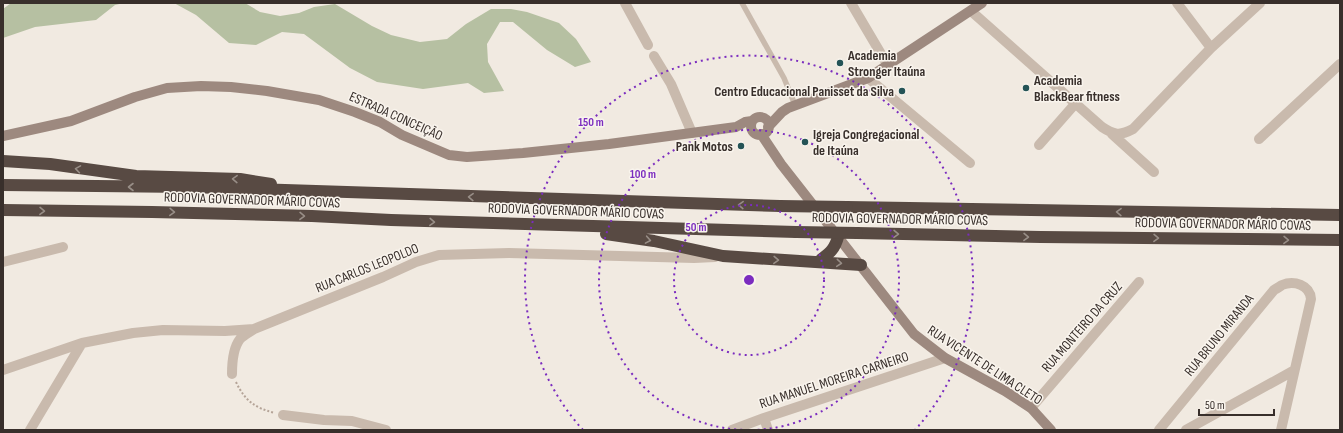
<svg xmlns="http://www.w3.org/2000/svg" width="1343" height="433" font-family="'Sofia Sans Condensed',sans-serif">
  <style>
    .green { fill: #b6c0a2 }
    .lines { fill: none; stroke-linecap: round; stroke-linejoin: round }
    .path { stroke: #b5a498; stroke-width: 2; stroke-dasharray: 2 2; stroke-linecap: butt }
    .lane { stroke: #c9baad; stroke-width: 5.5 }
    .street { stroke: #c9baad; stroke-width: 10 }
    .secondary { stroke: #9d897f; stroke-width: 10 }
    .highway { stroke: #584a43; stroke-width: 12 }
    .highway-bridge { stroke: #584a43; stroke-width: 12 }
    .oneway { stroke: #988e87 }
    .ring { fill: none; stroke: #7b2cbf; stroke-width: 2; stroke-dasharray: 2 4 }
    .poi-dot { fill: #245356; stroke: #f9f4ed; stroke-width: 1.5 }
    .labels { text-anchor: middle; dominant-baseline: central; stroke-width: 3; stroke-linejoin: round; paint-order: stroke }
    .poi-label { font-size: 14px; font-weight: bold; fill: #382f2b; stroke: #f9f4ed; text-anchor: start }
    .street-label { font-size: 14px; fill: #382f2b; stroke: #f9f4ed }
    .centre { fill: #7b2cbf; stroke: #f9f4ed; stroke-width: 2 }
    .ring-label { font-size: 12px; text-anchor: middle; font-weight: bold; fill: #7b2cbf; stroke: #f9f4ed; stroke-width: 3; stroke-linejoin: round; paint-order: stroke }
  </style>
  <rect width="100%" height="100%" fill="#f1eae1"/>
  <!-- green -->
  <path class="green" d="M11,3H124L115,5L96,20L35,27L3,38V9Z
    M174,3H245L260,12L280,16L299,13L314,7L335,4L372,26L391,35L420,42L447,39L466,24L491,9H511L527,12L559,23L576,39L591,62L575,67L547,50L513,22H500L487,44L488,62L504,91L484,93L468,83L423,89L377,82L350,68L304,34L282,32L256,45L229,43L196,15Z"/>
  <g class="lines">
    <!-- path -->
    <path class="path" d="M236,382C245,401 255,408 275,413"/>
    <!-- lane -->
    <path class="lane" d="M742,3L784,78L795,105"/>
    <!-- street -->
    <path class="street" d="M625,3L648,45
      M851,3L887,64
      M1177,3L1211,48
      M971,11L1102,127C1114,135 1120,136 1133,129L1211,48L1260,3
      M654,56L671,84L692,133
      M868,78L970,163
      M1112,134L1154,172
      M1259,139L1340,64
      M1039,145L1075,104
      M3,262L63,247
      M3,370L82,343L133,333L163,330L225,331L254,329
      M232,374C232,363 233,348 240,339C244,335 250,332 254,329L383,277L416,262L439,255L509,253L694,258L715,257
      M1031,408L1139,282
      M283,415L324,420L352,421L386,430
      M764,418L768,430
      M30,430L82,343
      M732,430L764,418L945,358
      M1159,430L1274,290C1276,289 1279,287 1282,285C1294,280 1310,285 1311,299L1281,430
      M1186,430L1293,371"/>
    <!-- secondary -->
    <path class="secondary" d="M751 126a9 9 0 1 1 18 0a9 9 0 1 1-18 0Z
      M768,127L782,112L788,108L868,78L982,3
      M761,134L781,164L914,334L945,358L1005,391L1031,408L1051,430
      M3,136L71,121L135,97L167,88L201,86L231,87L267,91L319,100L355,112L380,122L402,135L449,155L467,157L523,153L609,144L736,127L745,122L752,121"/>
    <!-- highway -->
    <path class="highway" d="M3,161L50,164L136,176L240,179L271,184
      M3,185L189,187L780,206
      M847,207L1340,215
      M3,210L152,212L312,216L391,220L796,232
      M857,233L1041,237L1340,240
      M606,234L654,241L723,256L861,265
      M818,262C829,253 834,251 838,237"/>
    <!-- highway-bridge -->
    <path class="highway-bridge" d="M780,206L847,207
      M796,232L857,233"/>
  </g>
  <!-- one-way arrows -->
  <defs><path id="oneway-chevron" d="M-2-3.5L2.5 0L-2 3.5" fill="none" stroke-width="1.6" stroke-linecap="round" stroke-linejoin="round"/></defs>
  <g class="oneway">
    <use href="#oneway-chevron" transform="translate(78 169) rotate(-171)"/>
    <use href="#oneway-chevron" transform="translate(235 179) rotate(-178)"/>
    <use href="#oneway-chevron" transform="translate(131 187) rotate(-180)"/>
    <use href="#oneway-chevron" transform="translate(471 197) rotate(-178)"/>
    <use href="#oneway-chevron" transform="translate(741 205) rotate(-178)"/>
    <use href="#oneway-chevron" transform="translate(42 211) rotate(1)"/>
    <use href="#oneway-chevron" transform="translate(172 212) rotate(2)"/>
    <use href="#oneway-chevron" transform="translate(1119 212) rotate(-179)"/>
    <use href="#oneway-chevron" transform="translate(302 216) rotate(1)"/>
    <use href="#oneway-chevron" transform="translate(432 222) rotate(2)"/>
    <use href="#oneway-chevron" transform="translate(896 234) rotate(1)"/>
    <use href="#oneway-chevron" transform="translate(1026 237) rotate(1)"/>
    <use href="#oneway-chevron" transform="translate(1156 238) rotate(1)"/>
    <use href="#oneway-chevron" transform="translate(648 240) rotate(10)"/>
    <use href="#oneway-chevron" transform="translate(1286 240) rotate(1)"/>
    <use href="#oneway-chevron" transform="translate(776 260) rotate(2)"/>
    <use href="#oneway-chevron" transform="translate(839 263) rotate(5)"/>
  </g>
  <!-- distance rings -->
  <g class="ring">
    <circle cx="749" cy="280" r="75"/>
    <path d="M748 430A150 150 0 1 1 750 430"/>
    <path d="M583 430A224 224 0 1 1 915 430"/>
  </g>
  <!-- markers -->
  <g class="poi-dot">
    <circle cx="840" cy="63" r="4"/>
    <circle cx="1026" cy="88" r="4"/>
    <circle cx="902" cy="91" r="4"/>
    <circle cx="805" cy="142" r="4"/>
    <circle cx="741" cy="146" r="4"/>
  </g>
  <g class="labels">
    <!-- poi labels -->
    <g class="poi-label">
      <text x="848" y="55">Academia<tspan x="848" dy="16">Stronger Itaúna</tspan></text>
      <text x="1034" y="80">Academia<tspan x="1034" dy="16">BlackBear fitness</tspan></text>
      <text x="894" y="91" text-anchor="end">Centro Educacional Panisset da Silva</text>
      <text x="813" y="134">Igreja Congregacional<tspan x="813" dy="16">de Itaúna</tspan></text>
      <text x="733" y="146" text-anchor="end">Pank Motos</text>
    </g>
    <!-- street labels -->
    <g class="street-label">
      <text transform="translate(396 116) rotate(24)">ESTRADA CONCEIÇÃO</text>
      <text transform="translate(252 200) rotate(2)">RODOVIA GOVERNADOR MÁRIO COVAS</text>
      <text transform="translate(576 211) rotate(2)">RODOVIA GOVERNADOR MÁRIO COVAS</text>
      <text transform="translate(900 219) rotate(1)">RODOVIA GOVERNADOR MÁRIO COVAS</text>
      <text transform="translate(1223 224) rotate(1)">RODOVIA GOVERNADOR MÁRIO COVAS</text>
      <text transform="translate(367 268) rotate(-22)">RUA CARLOS LEOPOLDO</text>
      <text transform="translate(1082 327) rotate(-49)">RUA MONTEIRO DA CRUZ</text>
      <text transform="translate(1219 335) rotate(-51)">RUA BRUNO MIRANDA</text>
      <text transform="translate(985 365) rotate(33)">RUA VICENTE DE LIMA CLETO</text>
      <text transform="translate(834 380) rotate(-18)">RUA MANUEL MOREIRA CARNEIRO</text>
    </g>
  </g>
  <circle cx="749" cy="280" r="6" class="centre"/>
  <g class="ring-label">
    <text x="591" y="126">150 m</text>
    <text x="643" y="178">100 m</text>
    <text x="696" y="231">50 m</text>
  </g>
  <!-- border -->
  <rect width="1343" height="433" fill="none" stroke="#382f2b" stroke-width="8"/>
  <!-- scale -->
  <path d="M1199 409v6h75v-6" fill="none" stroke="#382f2b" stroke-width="2"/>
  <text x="1205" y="409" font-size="12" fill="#382f2b" stroke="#f9f4ed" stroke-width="3" paint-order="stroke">50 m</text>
</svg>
